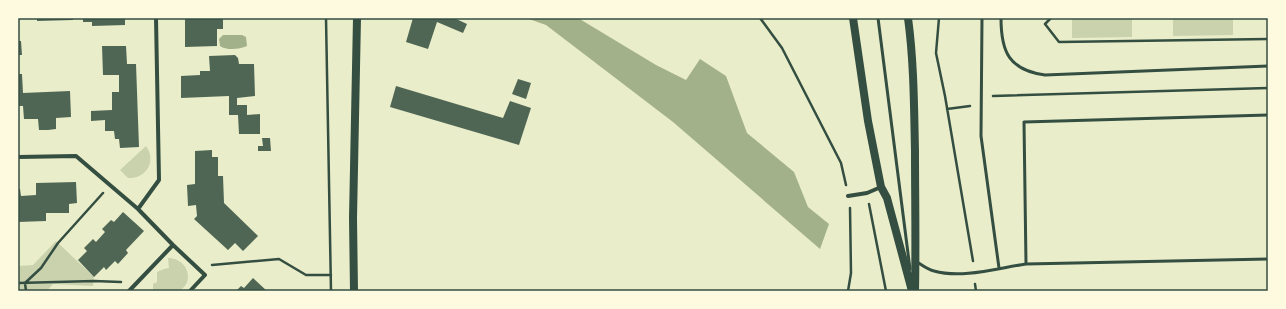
<svg xmlns="http://www.w3.org/2000/svg" width="1286" height="309" font-family="'Noto Sans',sans-serif">
  <style>
    .green { fill: #cad2ad }
    .water { fill: #a3b18a }
    .building { fill: #4f6655 }
    .lines { fill: none; stroke-linecap: round; stroke-linejoin: round }
    .path { stroke: #344e41; stroke-width: 2.5 }
    .service { stroke: #344e41; stroke-width: 3 }
    .minor { stroke: #344e41; stroke-width: 4 }
    .secondary { stroke: #344e41; stroke-width: 8 }
    .neatline { fill: none; stroke: #344e41; stroke-width: 1.5 }
  </style>
  <rect width="100%" height="100%" fill="#e9edc9"/>
  <!-- green -->
  <path class="green" d="M1072,18H1132V37L1072,38Z
    M1173,18H1233V35L1173,36Z
    M146,146C157,161 146,179 128,178L120,170Z
    M56,241L94,277L93,286L53,284L47,291H18V266L33,265Z
    M168,258C187,258 196,281 179,291H153V284L157,282V272L164,269L169,268Z"/>
  <!-- water -->
  <path class="water" d="M526,18H578L656,65L686,80L700,59L726,76L747,133L794,172L808,207L829,224L820,249L673,122L546,25Z
    M223,35H242L246,37L247,46C240,49 227,51 220,46L219,39Z"/>
  <!-- building -->
  <path class="building" d="M37,18H73V20L37,21Z
    M83,18H125V25L92,26V22H83Z
    M185,18H223V29H217V46L185,47Z
    M413,18H454L467,24L463,33L437,22L428,49L406,42Z
    M18,41H21L22,55H18Z
    M102,46H126L127,64H136L139,147L120,148L119,139H115L114,131H105V120L91,121V111L112,110V92H119V75H103Z
    M235,55L238,58L239,64H254L255,96L237,98V105H247V115L260,114V134H239L238,115H229V96L181,98V76L200,75V71H210L209,56Z
    M18,74H22L23,93L70,91L71,117L56,118V129L48,130H39L38,119H24L23,106H18Z
    M518,79L531,83L526,99L512,94Z
    M396,86L503,118L510,101L531,108L519,145L390,107Z
    M262,138H270L271,151H258V146H263Z
    M212,150V157H218V176H223L224,203L258,236L243,251L235,243L228,250L194,219L197,216L196,205L188,206L187,185L195,184V151Z
    M76,182L77,203L69,204V213H46V221L18,222V189H20L21,196L36,195V183Z
    M123,212L144,231L126,250L128,253L118,264L115,261L106,270L104,267L94,277L78,260L87,251L84,248L93,239L96,242L105,232L102,229L111,220L114,222Z
    M253,278L267,291H236L241,286L244,288Z"/>
  <g class="lines">
    <!-- path -->
    <path class="path" d="M326,18L331,291
      M760,18L782,48L841,163L846,185
      M939,18L936,53L945,96L973,261
      M1051,18L1045,24L1059,42L1268,39
      M993,96L1268,88
      M947,109L970,106
      M869,204L886,291
      M212,265L279,259L306,275H331
      M18,283L94,281L121,282
      M975,284L976,291
      M26,291L25,283L41,268L58,243L103,193
      M848,291L851,273L850,208"/>
    <!-- service -->
    <path class="service" d="M878,18L910,269
      M982,18L981,136L999,268
      M1001,18C1001,52 1009,70 1045,75L1268,66
      M1268,115L1024,122L1026,264L1268,259
      M917,262C922,265 928,270 934,271C962,279 998,268 1026,264"/>
    <!-- minor -->
    <path class="minor" d="M18,157L76,156L138,209L173,245L205,275L190,291
      M848,196L867,193L881,187
      M138,209L159,180L156,18
      M129,291L173,245"/>
    <!-- secondary -->
    <path class="secondary" d="M853,18L868,121L881,187L887,198L912,291
      M908,18C914,62 914,107 915,151C915,198 916,244 915,291
      M354,291L353,218L357,18"/>
  </g>
  <!-- border -->
  <rect width="1286" height="309" fill="none" stroke="#fefae0" stroke-width="38"/>
  <rect x="19" y="19" width="1248" height="271" class="neatline"/>
</svg>
